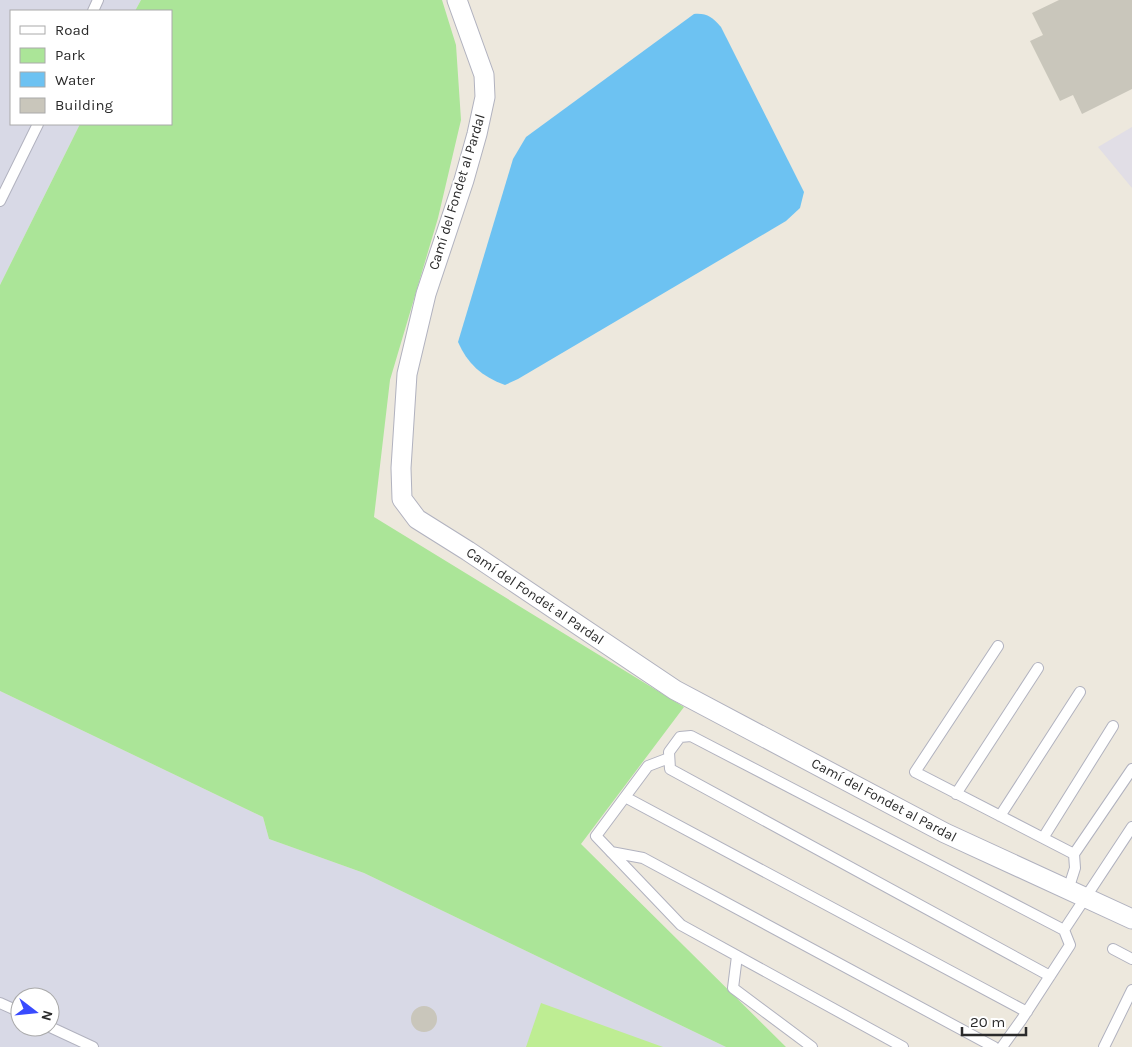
<svg xmlns="http://www.w3.org/2000/svg" width="1132" height="1047" font-family="Karla,sans-serif">
  <style>
    .industrial { fill: #e1dee6 }
    .airport { fill: #d8d9e6; fill-rule: evenodd }
    .green { fill: #abe598 }
    .pitch { fill: #beed93 }
    .water { fill: #6dc2f2 }
    .building { fill: #c9c6bb }
    .lines { fill: none; stroke-linecap: round; stroke-linejoin: round }
    .lane-casing { stroke: #b1b2bf; stroke-width: 12 }
    .street-casing { stroke: #b1b2bf; stroke-width: 21 }
    .lane { stroke: #fff; stroke-width: 10 }
    .street { stroke: #fff; stroke-width: 19 }
    .labels { text-anchor: middle; dominant-baseline: central; stroke-width: 4; stroke-linejoin: round; paint-order: stroke }
    .street-label { font-size: 14px; fill: #2b2b2b; stroke: #fff }
  </style>
  <rect width="100%" height="100%" fill="#ede8dd"/>
  <!-- industrial -->
  <path class="industrial" d="M1132,127V188L1098,147Z"/>
  <!-- airport -->
  <path class="airport" d="M0,0H141L135,11H11V124H80L0,285Z
    M0,691L263,817L269,839L364,873L726,1047H0ZM20,997H50V1027H20Z"/>
  <!-- green -->
  <path class="green" d="M141,0H442L456,45L461,120L438,218L390,380L374,517L684,707L581,844L786,1047H726L364,873L269,839L263,817L0,691V285L80,124H171V11H135Z"/>
  <!-- pitch -->
  <path class="pitch" d="M541,1003L663,1047H526Z"/>
  <!-- water -->
  <path class="water" d="M694,14C707,13 712,17 721,27L804,192L800,208L786,221L518,379L505,385C482,377 467,363 458,342L513,159L526,137Z"/>
  <!-- building -->
  <path class="building" d="M1059,0H1132V89L1082,114L1073,95L1060,101L1030,41L1043,35L1032,13Z
    M411 1019a13 13 0 1 1 26 0a13 13 0 1 1-26 0Z"/>
  <g class="lines">
    <!-- lane casing -->
    <g class="lane-casing">
      <path id="lane" d="M93,11L98,0
        M0,201L38,124
        M998,646L915,772L1074,854L1075,868L1068,890
        M669,758L648,766L596,836L681,925L903,1047
        M956,794L1038,668
        M625,797L1027,1012
        M1000,816L1080,692
        M1043,838L1113,726
        M611,852L643,858L994,1047
        M1074,854L1132,769
        M1113,949L1132,959
        M737,956L733,988L812,1047
        M1050,976L670,769L669,752L680,737L691,736L1064,930L1132,827
        M0,1003L20,1012
        M50,1027L93,1047
        M1002,1047L1022,1019L1070,945L1064,930
        M1104,1047L1132,990"/>
    </g>
    <!-- street casing -->
    <g class="street-casing">
      <path id="street" d="M457,0L484,75L485,97L477,134L464,180L426,294L407,374L401,468L402,499L417,519L468,551L675,690L945,833L1132,919"/>
    </g>
    <!-- lane -->
    <use href="#lane" class="lane"/>
    <!-- street -->
    <use href="#street" class="street"/>
  </g>
  <g class="labels">
    <!-- street labels -->
    <g class="street-label">
      <text transform="translate(457 192) rotate(-73)">Camí del Fondet al Pardal</text>
      <text transform="translate(535 596) rotate(34)">Camí del Fondet al Pardal</text>
      <text transform="translate(884 800) rotate(28)">Camí del Fondet al Pardal</text>
    </g>
  </g>
  <!-- legend -->
  <rect x="10" y="10" width="162" height="115" fill="#ffffff" stroke="#aaaaaa"/>
  <rect x="20" y="26" width="25" height="8" fill="#ffffff" stroke="#aaaaaa"/>
  <text x="55" y="35" font-size="15" fill="#2b2b2b">Road</text>
  <rect x="20" y="48" width="25" height="15" fill="#abe598" stroke="#aaaaaa"/>
  <text x="55" y="60" font-size="15" fill="#2b2b2b">Park</text>
  <rect x="20" y="72" width="25" height="15" fill="#6dc2f2" stroke="#aaaaaa"/>
  <text x="55" y="85" font-size="15" fill="#2b2b2b">Water</text>
  <rect x="20" y="98" width="25" height="15" fill="#c9c6bb" stroke="#aaaaaa"/>
  <text x="55" y="110" font-size="15" fill="#2b2b2b">Building</text>
  <!-- north arrow -->
  <g transform="translate(35 1012) rotate(106)"><circle r="24" fill="#ffffff" stroke="#aaaaaa"/>
  <path d="M0-4L9 19L0 12L-9 19Z" fill="#394bfe"/>
  <text y="-8" font-size="14" font-weight="bold" text-anchor="middle" fill="#2b2b2b">N</text>
  </g>
  <!-- scale -->
  <path d="M962 1027v8h64v-8" fill="none" stroke="#2b2b2b" stroke-width="2.5"/>
  <text x="970" y="1027" font-size="15" fill="#2b2b2b" stroke="#ffffff" stroke-width="4" paint-order="stroke">20 m</text>
</svg>
